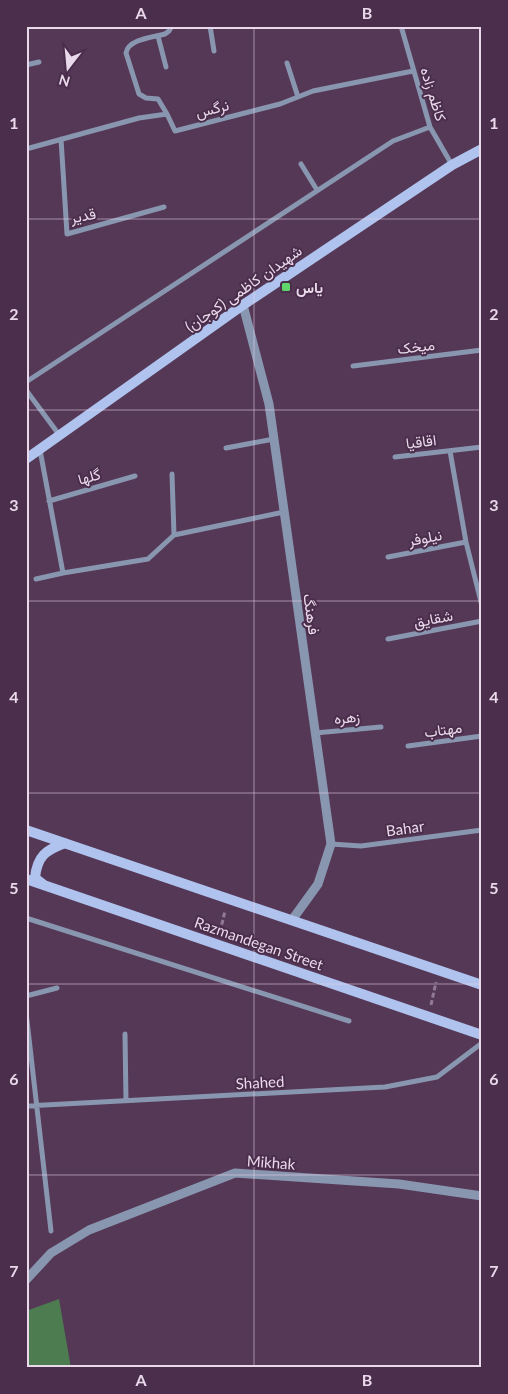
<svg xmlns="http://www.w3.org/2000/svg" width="508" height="1394" font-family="Lato,Vazirmatn,sans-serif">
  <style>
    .green { fill: #4d7c50 }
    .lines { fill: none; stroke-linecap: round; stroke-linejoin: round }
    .path { stroke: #927a93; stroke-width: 3; stroke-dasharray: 5 2.5; stroke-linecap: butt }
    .minor { stroke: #8996b0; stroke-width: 5 }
    .tertiary { stroke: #8996b0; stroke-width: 9 }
    .secondary { stroke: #afc3ee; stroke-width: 10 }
    .grid { fill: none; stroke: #ead9eb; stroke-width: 1; stroke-opacity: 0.55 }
    .poi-dot { fill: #60d56b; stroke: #4a2e4b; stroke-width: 2 }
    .labels { text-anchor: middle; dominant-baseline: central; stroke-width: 4; stroke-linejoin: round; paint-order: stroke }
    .street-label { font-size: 15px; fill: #ead9eb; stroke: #4a2e4b }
    .poi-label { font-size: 15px; font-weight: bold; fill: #ead9eb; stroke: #4a2e4b; text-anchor: start }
    .neatline { fill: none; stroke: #ead9eb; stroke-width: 2 }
    .grid-label { font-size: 16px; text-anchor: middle; font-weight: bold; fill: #ead9eb }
  </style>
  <rect width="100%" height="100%" fill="#553856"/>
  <!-- green -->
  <path class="green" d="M59,1299L71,1368H26V1311Z"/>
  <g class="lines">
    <!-- path -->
    <path class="path" d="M220,932L225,911
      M431,1005L436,982"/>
    <!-- minor -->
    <path class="minor" d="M210,26L214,51
      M401,26L430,127L452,165
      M158,36L166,67
      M287,63L298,97
      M26,65L39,62
      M167,114L158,99L146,98L139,94L126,53C128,39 154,37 165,34L169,31L172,26
      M61,139L67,234L164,207
      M26,149L139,118L167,114L175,131L280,104L313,91L413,71
      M301,164L317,190
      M353,366L482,350
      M26,382L393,141L430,127
      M26,390L60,436
      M226,448L274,439
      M40,450L63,573L148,559L174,535L284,512
      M450,451L466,542L482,606
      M395,457L482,447
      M172,474L174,535
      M49,501L135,476
      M388,557L466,542
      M36,579L63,573
      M388,639L482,621
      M315,733L381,727
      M408,746L482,736
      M331,844L361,846L482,830
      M26,918L349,1021
      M26,996L57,988
      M26,1012L51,1231
      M125,1034L126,1101
      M26,1106L385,1087L437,1077L482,1043"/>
    <!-- tertiary -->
    <path class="tertiary" d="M243,305L269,404L331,844L318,884L292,920
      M26,1280L51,1253L89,1230L235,1173L399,1184L482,1196"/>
    <!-- secondary -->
    <path class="secondary" d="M26,459L243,305L452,165L482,149
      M26,830L482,985
      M26,879L482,1035
      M44,885L35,878C37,856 46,850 65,843"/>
  </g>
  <!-- grid -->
  <path class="grid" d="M254,26V1368M26,219H482M26,410H482M26,601H482M26,793H482M26,984H482M26,1175H482"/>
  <!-- markers -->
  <rect class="poi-dot" x="281" y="282" width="10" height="10" rx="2.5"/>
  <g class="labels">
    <!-- street labels -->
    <g class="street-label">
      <text transform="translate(434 94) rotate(73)">کاظم زاده</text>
      <text transform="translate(212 108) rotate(-14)">نرگس</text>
      <text transform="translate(83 215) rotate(-11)">قدیر</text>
      <text transform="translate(243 288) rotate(-35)">شهیدان کاظمی (کوجان)</text>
      <text transform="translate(416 346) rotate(-7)">میخک</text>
      <text transform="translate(421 441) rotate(-7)">اقاقیا</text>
      <text transform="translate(89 476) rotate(-16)">گلها</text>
      <text transform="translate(425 537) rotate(-11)">نیلوفر</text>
      <text transform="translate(312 614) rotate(82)">فرهنگ</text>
      <text transform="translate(433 618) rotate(-11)">شقایق</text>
      <text transform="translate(347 717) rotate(-5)">زهره</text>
      <text transform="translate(443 729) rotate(-8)">مهتاب</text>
      <text transform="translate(405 828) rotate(-8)">Bahar</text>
      <text transform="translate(259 943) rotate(19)">Razmandegan Street</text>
      <text transform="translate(260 1082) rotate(-3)">Shahed</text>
      <text transform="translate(271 1162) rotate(4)">Mikhak</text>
    </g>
    <!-- poi labels -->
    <g class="poi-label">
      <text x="296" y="287">یاس</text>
    </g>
  </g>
  <!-- border -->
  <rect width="508" height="1394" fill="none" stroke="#4a2e4b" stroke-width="55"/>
  <!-- north arrow -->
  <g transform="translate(68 68) rotate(196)" stroke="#4a2e4b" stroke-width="4" paint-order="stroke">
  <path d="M0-4L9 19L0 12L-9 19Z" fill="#ead9eb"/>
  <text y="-8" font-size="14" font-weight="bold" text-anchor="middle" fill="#ead9eb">N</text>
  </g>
  <rect x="28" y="28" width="452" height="1338" class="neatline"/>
  <g class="grid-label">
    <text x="141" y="19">A</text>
    <text x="367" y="19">B</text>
    <text x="14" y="129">1</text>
    <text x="494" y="129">1</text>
    <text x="14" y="320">2</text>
    <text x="494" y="320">2</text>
    <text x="14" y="511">3</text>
    <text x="494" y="511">3</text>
    <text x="14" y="703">4</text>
    <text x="494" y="703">4</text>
    <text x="14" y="894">5</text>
    <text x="494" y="894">5</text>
    <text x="14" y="1085">6</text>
    <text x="494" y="1085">6</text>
    <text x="14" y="1277">7</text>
    <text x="494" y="1277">7</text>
    <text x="141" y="1386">A</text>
    <text x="367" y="1386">B</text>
  </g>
</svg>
